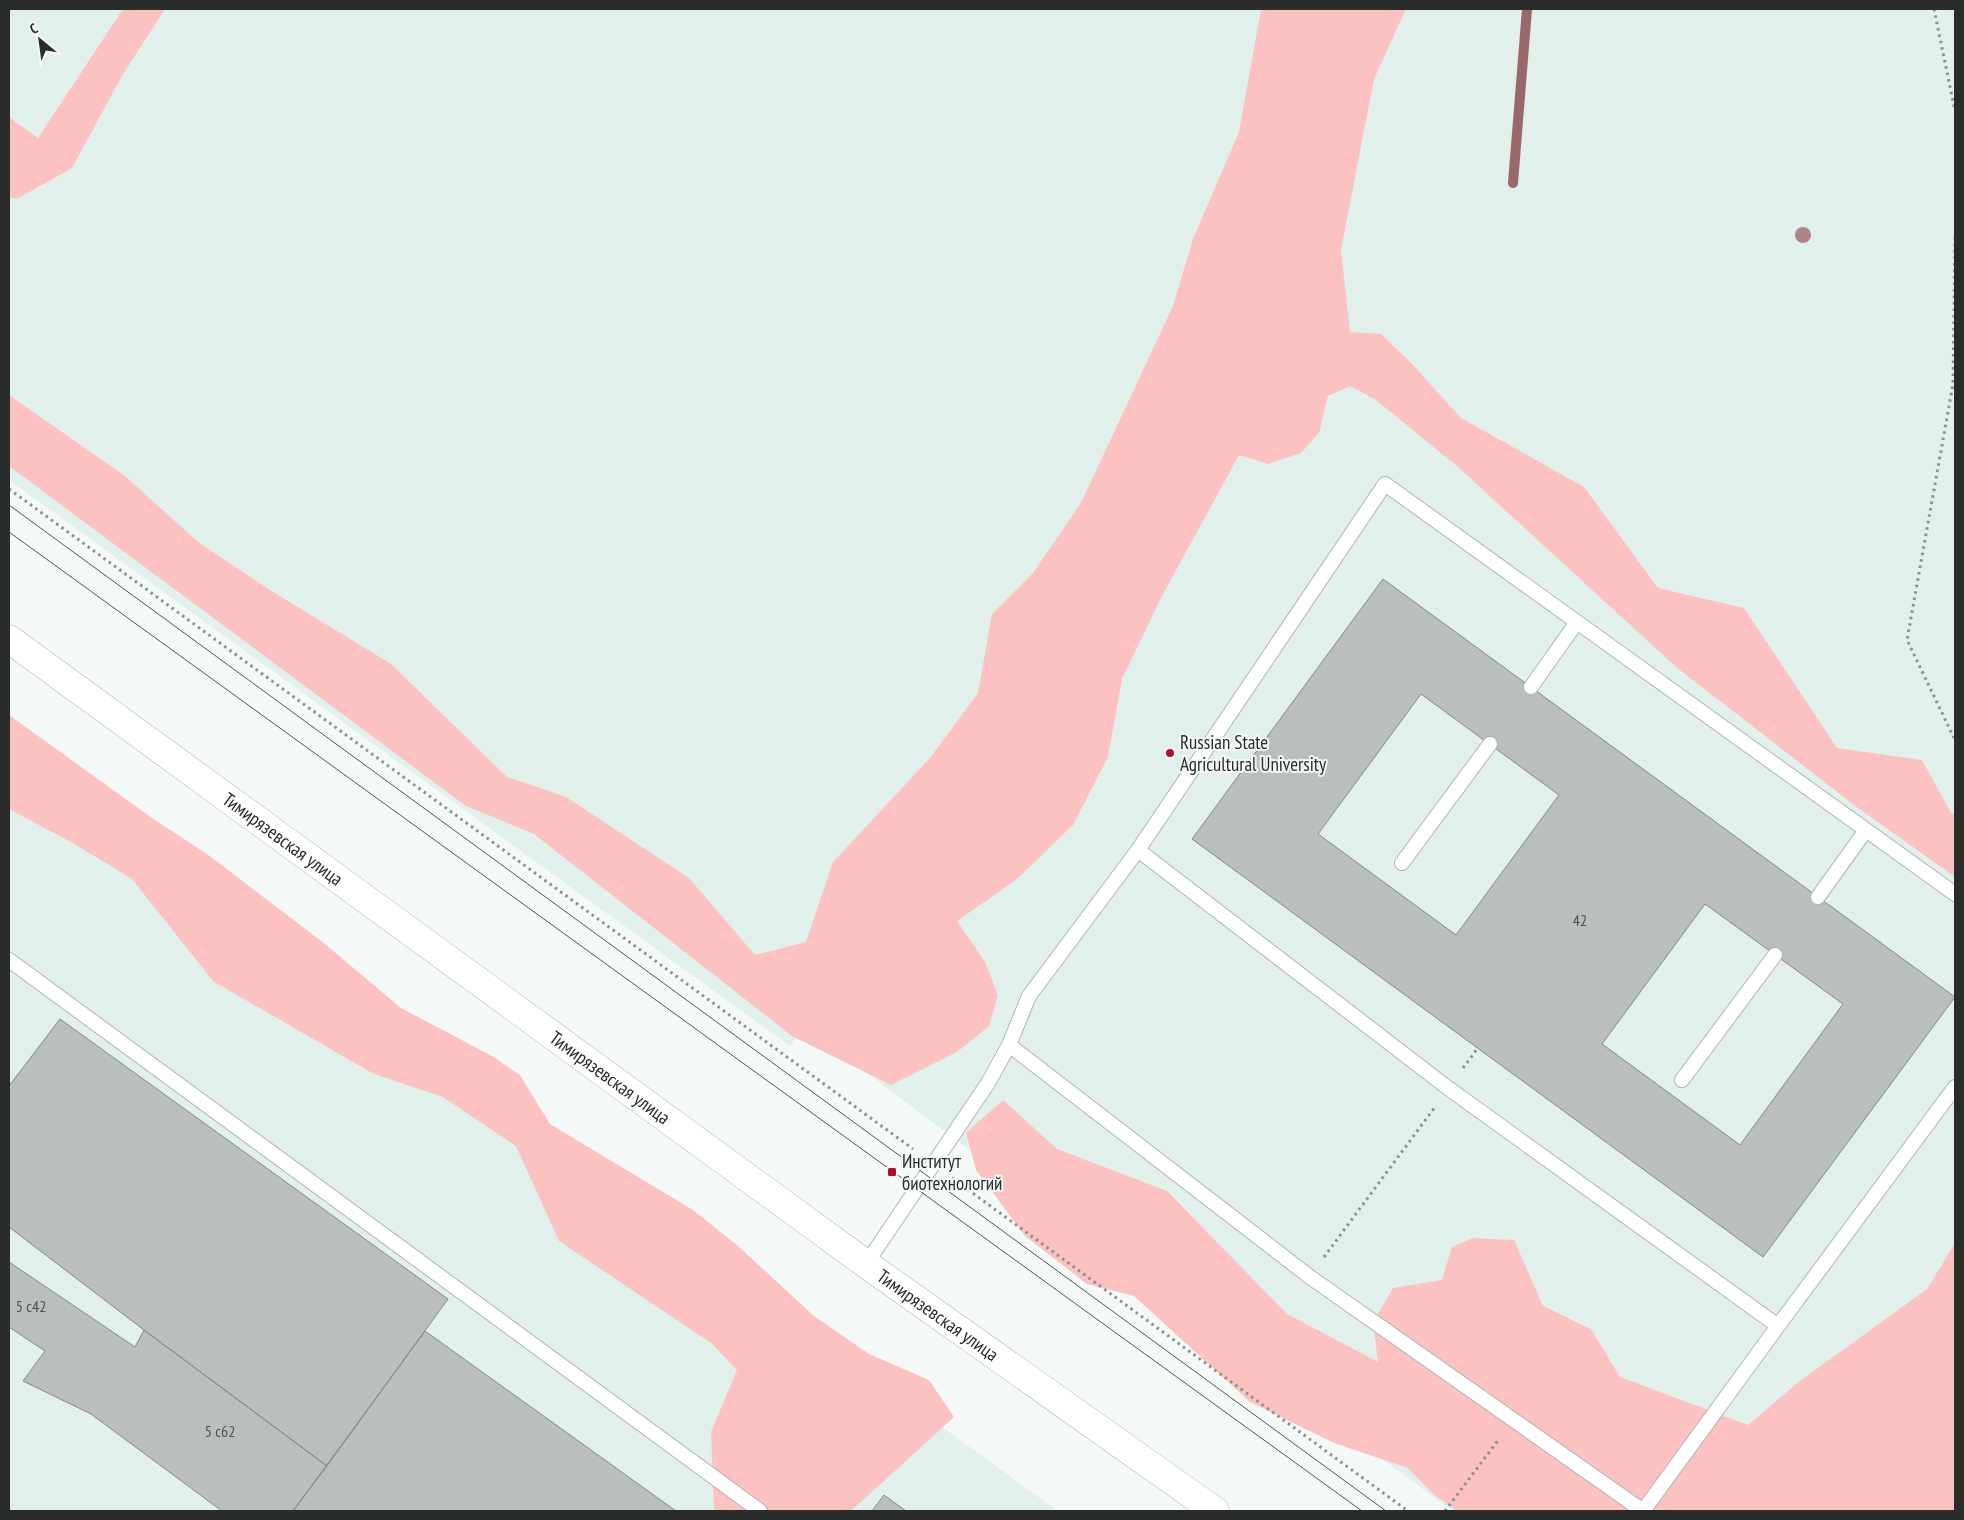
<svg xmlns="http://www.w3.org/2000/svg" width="1964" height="1520" font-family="'PT Sans Narrow',sans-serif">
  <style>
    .built { fill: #e1f0eb }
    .green { fill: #fcc1c1 }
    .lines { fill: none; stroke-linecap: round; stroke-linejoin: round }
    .stream { stroke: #996969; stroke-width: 10 }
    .building { fill: #babfbd; stroke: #848987; fill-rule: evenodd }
    .lane-casing { stroke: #afb4b2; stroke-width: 16 }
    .secondary-casing { stroke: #afb4b2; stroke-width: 29 }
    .path { stroke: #8c8f8e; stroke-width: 3; stroke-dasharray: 2.5 4; stroke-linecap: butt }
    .lane { stroke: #fff; stroke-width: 14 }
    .secondary { stroke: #fff; stroke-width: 28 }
    .tram { stroke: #535554; stroke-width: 1 }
    .tree { fill: #af8386 }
    .poi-dot { fill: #a8102f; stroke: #f4f9f7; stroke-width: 2 }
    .labels { text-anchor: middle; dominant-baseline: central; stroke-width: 4; stroke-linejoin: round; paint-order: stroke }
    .number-label { font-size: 16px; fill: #4e5150 }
    .poi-label { font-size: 19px; fill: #2a2c2b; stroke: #f4f9f7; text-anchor: start }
    .street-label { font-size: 19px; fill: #2a2c2b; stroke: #f4f9f7 }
  </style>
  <rect width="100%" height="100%" fill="#f4f9f7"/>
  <!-- built -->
  <path class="built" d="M9,9H1955V1511H1452L804,1026L790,1046L9,480Z
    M9,750L1058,1511H9Z"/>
  <!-- green -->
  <path class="green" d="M123,9H165L123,74L72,168L17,199L9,197V117L38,138Z
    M1261,9H1406L1374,79L1341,250L1350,332L1381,334L1412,364L1461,418L1584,487L1658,588L1744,608L1837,748L1922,760L1951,813L1955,814V877L1858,808L1676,667L1457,466L1376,400L1350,386L1328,396L1319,433L1301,453L1268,464L1239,455L1162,596L1122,679L1108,757L1073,825L1016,880L957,921L985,962L998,995L989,1026L957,1052L891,1085L792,1036L534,834L466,806L9,466V395L125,476L198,542L270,590L391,664L507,777L566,797L689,878L755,955L806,942L833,862L930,758L978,693L992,614L1033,573L1081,503L1173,306L1193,239L1239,132Z
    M9,715L152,818L207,854L325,944L401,1008L492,1056L520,1075L550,1124L693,1210L738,1246L814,1316L869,1354L929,1380L954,1417L851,1511H718L714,1509L711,1432L737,1370L711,1343L559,1241L516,1146L443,1097L372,1073L213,981L132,879L73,843L9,809Z
    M1003,1100L1057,1149L1167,1191L1287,1314L1378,1362L1373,1322L1393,1288L1442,1280L1452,1247L1473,1238L1514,1240L1543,1306L1591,1329L1620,1377L1748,1425L1800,1381L1927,1289L1955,1243V1511H1457L1433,1494L1408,1468L1334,1443L1250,1402L1134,1296L1087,1284L1025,1236L976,1170L966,1133Z"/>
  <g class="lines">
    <!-- stream -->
    <path class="stream" d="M1513,183L1527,9"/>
  </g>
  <!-- building -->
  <path class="building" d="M1383,579L1955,997L1763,1257L1192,839ZM1421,694L1559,795L1456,935L1318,834ZM1705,904L1843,1004L1740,1145L1602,1044Z
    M60,1019L448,1299L327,1466L144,1330L9,1227V1086Z
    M9,1262L135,1347L144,1330L327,1466L293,1511H222L91,1414L23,1381L45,1351L9,1327Z
    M425,1331L676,1511H293Z
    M884,1495L906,1511H872Z"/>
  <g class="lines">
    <!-- lane casing -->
    <g class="lane-casing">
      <path id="lane" d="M1531,687L1577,622
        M1138,850L1448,1088L1778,1326L1955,1087
        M1402,863L1490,744
        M1818,897L1866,830
        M9,960L760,1511
        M1009,1045L1310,1277L1643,1511L1778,1326
        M1682,1080L1775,955
        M866,1264L988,1083L1009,1045L1029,996L1138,850L1385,484L1955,894"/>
    </g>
    <!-- secondary casing -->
    <g class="secondary-casing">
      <g id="secondary">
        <path id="s1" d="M9,639L866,1264L1215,1511"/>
      </g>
    </g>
    <!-- path -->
    <path class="path" d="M1934,9L1955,111
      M1955,237L1953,384L1907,640L1955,740
      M9,489L913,1149
      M1463,1068L1478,1048
      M952,1178L1408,1511
      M1324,1257L1435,1107
      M1445,1511L1499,1439"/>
    <!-- lane -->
    <use href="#lane" class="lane"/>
    <!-- secondary -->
    <use href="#secondary" class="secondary"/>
    <!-- tram -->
    <path class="tram" d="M9,505L1386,1511
      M9,532L1362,1511"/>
  </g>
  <!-- trees -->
  <circle class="tree" cx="1803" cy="235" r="8"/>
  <!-- markers -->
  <g class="poi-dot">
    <circle cx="1170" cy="753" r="5"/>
    <rect x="887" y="1167" width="10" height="10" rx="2.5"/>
  </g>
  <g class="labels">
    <!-- number labels -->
    <g class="number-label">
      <text x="1580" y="920">42</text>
      <text x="31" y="1306">5 с42</text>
      <text x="220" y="1431">5 с62</text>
    </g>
    <!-- poi labels -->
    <g class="poi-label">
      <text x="1180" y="742">Russian State<tspan x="1180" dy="22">Agricultural University</tspan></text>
      <text x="902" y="1161">Институт<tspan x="902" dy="22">биотехнологий</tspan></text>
    </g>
    <!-- street labels -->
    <g class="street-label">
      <text stroke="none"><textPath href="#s1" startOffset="339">Тимирязевская улица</textPath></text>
      <text stroke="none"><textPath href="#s1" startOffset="744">Тимирязевская улица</textPath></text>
      <text stroke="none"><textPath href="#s1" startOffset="1149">Тимирязевская улица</textPath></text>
    </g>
  </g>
  <!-- border -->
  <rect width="1964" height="1520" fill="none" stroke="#2a2c2b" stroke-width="20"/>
  <!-- north arrow -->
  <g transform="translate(40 40) rotate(331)" stroke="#f4f9f7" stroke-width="4" paint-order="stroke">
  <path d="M0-4L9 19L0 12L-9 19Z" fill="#2a2c2b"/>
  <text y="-8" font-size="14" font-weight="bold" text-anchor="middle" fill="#2a2c2b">С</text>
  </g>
</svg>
